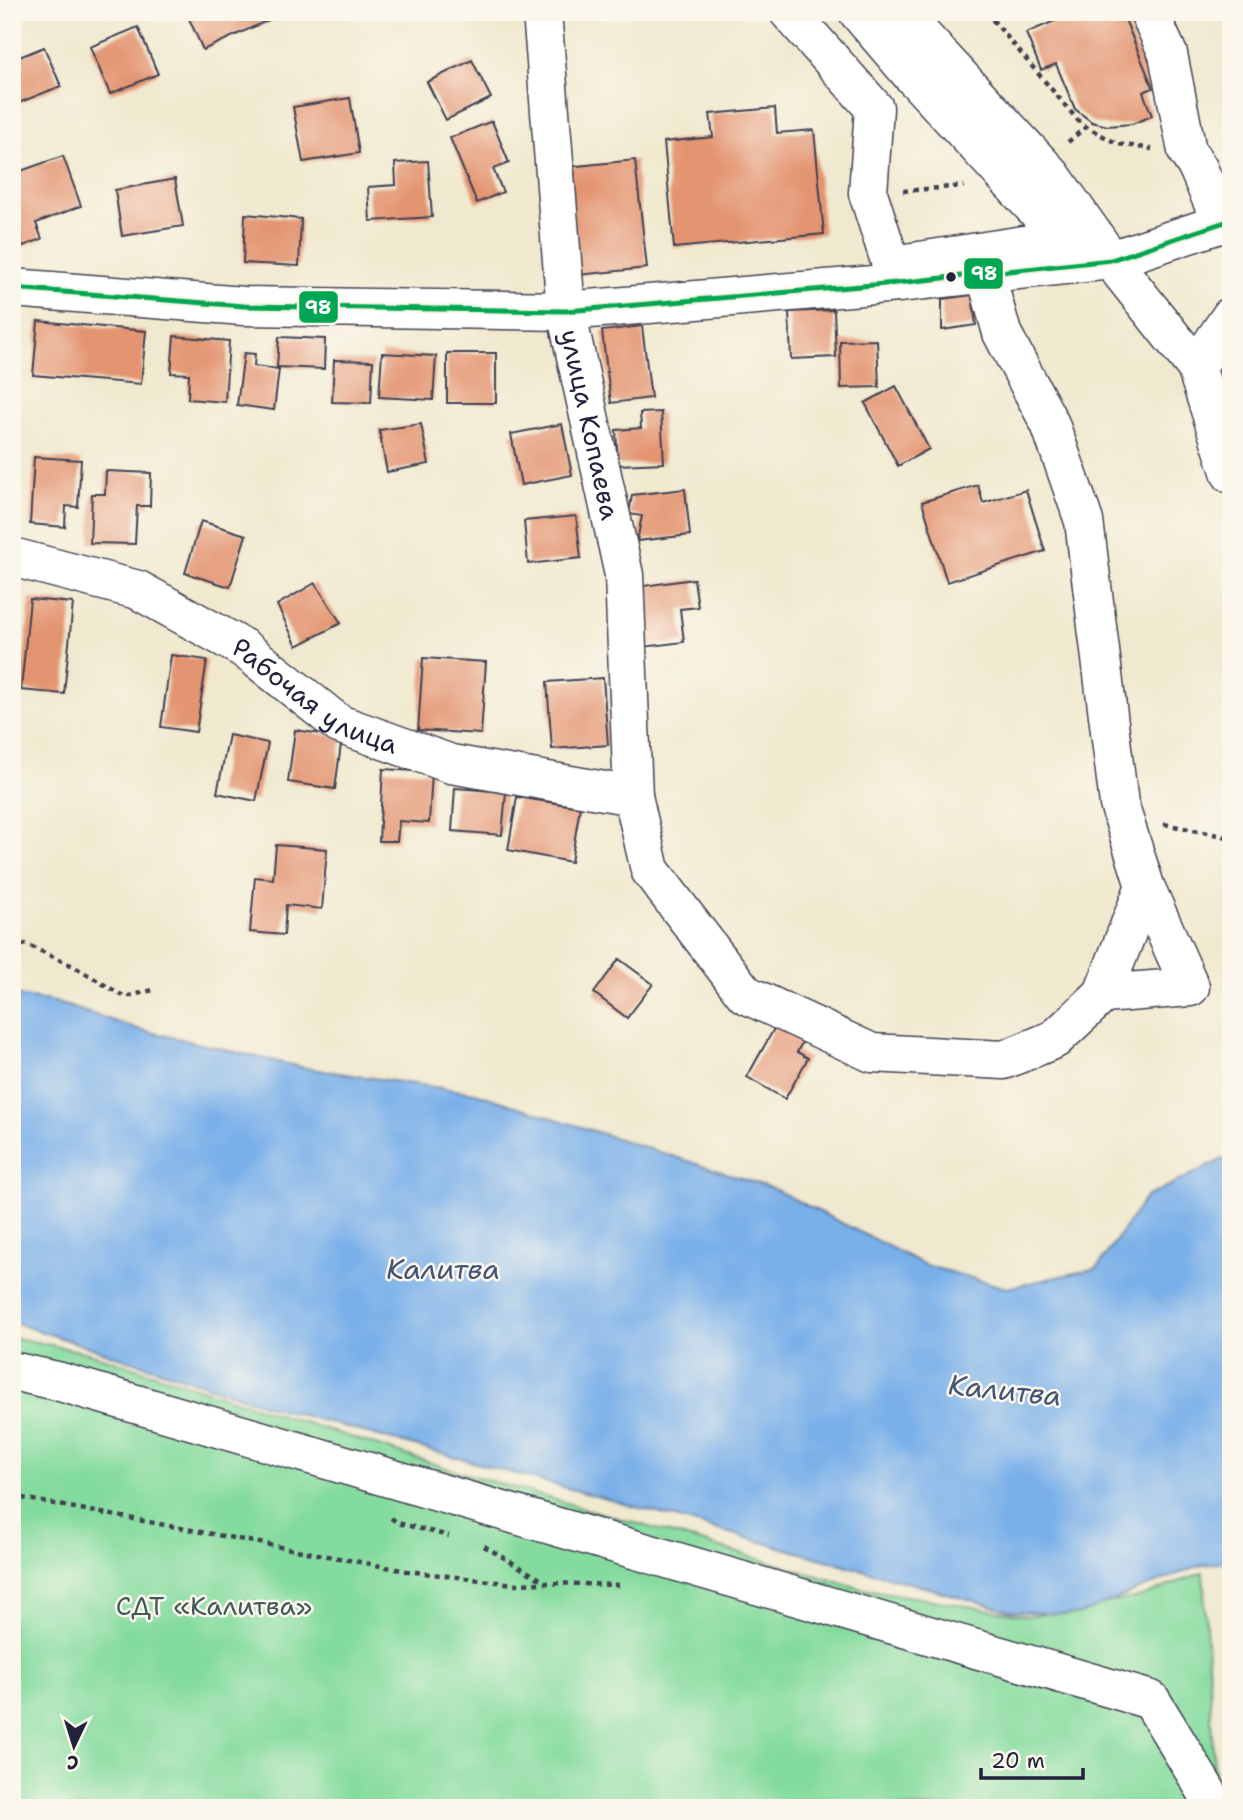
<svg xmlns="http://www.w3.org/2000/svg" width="1243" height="1820" font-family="'Shantell Sans',sans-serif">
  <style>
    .green { fill: #84db9e; stroke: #537e6c; stroke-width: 2 }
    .water { fill: #7ab0e9; stroke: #4e6992; stroke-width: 2 }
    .building { fill: #e39471 }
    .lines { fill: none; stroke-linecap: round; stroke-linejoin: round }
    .minor-casing { stroke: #414051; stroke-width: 41 }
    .major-casing { stroke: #414051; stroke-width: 41 }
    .path { stroke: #414051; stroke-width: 4.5; stroke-dasharray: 5 5; stroke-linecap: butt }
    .minor { stroke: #fff; stroke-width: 38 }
    .major { stroke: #fff; stroke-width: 38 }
    .path-bridge { stroke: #414051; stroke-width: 4.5; stroke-dasharray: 5 5; stroke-linecap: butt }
    .bus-1-casing { stroke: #fbf7ec; stroke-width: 10 }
    .bus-1 { stroke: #00a651; stroke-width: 5 }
    .bus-dot { fill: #22223b; stroke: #fbf7ec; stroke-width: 2.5 }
    .labels { text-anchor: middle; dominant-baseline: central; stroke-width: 5; stroke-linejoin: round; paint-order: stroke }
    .street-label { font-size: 26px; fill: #22223b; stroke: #fbf7ec }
    .park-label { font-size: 26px; fill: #3f5a59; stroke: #fbf7ec }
    .water-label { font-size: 28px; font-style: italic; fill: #415478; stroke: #fbf7ec }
    .line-badge { stroke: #fbf7ec; stroke-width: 2.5 }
    .badge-label { font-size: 19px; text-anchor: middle; font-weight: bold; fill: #fff }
  </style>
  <rect width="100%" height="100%" fill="#fbf7ec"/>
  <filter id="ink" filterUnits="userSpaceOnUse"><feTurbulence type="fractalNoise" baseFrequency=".0143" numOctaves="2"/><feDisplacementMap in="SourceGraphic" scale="14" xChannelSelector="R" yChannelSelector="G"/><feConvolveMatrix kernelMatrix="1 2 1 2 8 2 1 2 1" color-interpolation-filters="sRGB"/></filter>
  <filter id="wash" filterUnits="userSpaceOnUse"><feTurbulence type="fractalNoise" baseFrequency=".00686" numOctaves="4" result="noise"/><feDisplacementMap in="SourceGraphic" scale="28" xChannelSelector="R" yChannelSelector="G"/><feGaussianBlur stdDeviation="1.57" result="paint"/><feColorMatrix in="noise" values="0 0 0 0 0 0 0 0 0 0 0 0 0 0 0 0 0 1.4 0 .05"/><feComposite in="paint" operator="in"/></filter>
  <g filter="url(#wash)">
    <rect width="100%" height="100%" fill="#f0e9cf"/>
    <!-- green -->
    <path class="green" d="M12,1337L89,1353L453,1470L859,1588L1028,1616L1141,1597L1203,1572L1216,1807L12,1808Z"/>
    <!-- water -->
    <path class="water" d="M12,995L55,1002L141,1030L305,1068L475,1093L772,1188L925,1265L1007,1288L1097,1268L1146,1197L1223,1159L1231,1160V1561L1198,1566L1077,1615L1011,1611L270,1406L12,1322Z"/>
    <g id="blocks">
      <!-- building -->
      <path class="building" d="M186,12H286L203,50Z
        M1076,12H1122L1153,88L1143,92L1152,116L1132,124L1108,126L1092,122L1075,109L1056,64L1041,70L1026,33Z
        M138,27L158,74L110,94L90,47Z
        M44,47L61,86L16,104L12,95V60Z
        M472,60L491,98L446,120L427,82Z
        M350,98L359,153L303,162L293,107Z
        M775,108L777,133L814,130L824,234L674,248L664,142L713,137L710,114Z
        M492,121L509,163L493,169L503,192L477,203L450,138Z
        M63,156L81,206L36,223L42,239L18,248L12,233V174Z
        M635,160L647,268L578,275L568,167Z
        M428,161L432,217L370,221L368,187L396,185L395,163Z
        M175,179L183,226L122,236L115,190Z
        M245,214L301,219L299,266L243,263Z
        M972,295L976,325L942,330V299Z
        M834,310L836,357L791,359L789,312Z
        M38,321L146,331L141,384L33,375Z
        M642,326L651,398L611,403L602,331Z
        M174,336L229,341L225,402L188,399L189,374L171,373Z
        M279,337L325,339L324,369L277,367Z
        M877,340L879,387L841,388L840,341Z
        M244,353L255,354L254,366L279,369L274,410L237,405Z
        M382,353L436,356L433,400L379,397Z
        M447,353H496V403H447Z
        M334,360L373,361L371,403L332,402Z
        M896,386L929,449L898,466L865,403Z
        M661,412L664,463L618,465L616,430L641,428L640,413Z
        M421,424L429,464L387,472L379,430Z
        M562,424L572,475L521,485L511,434Z
        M34,457L81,460L78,507L66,506L65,527L30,524Z
        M106,471L151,473L150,506H137L135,544L90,543L92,494H105Z
        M978,485L983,503L1026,490L1045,551L947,582L922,502Z
        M685,489L690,535L637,541L642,516L629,514L632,495Z
        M576,516L581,558L528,564L524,521Z
        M201,521L246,535L230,587L185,573Z
        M694,579L698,607L680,609L684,642L643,647L636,587Z
        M315,583L341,623L297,646L277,605Z
        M30,599L73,603L64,694L21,690Z
        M171,655L207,660L196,732L161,727Z
        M423,658L486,662L481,734L418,730Z
        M603,678L608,745L552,749L547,682Z
        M295,730L342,737L335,789L288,782Z
        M229,735L268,743L256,801L217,793Z
        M383,769L432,772L429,823L399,821L397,841H379Z
        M455,788L506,792L502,835L452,831Z
        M517,797L580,807L571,862L508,850Z
        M276,845L327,849L322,909L286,905L284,935L250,932L255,877L273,879Z
        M619,959L653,984L627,1018L594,993Z
        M776,1025L804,1039L797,1052L808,1058L785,1099L747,1077Z"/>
    </g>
  </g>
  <g filter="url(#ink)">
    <use href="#blocks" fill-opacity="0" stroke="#414051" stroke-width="2"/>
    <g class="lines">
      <!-- minor casing -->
      <g class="minor-casing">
        <g id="minor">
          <path id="s1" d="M542,12L566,311L624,575L633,796L650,870L745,994L872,1053L1004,1060L1055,1039L1103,994"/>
          <path d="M789,12L874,108L868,193L897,283"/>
          <path d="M858,12L910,73L1063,239L893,265"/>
          <path d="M1149,12L1168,54L1187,151L1198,168L1222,224"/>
          <path d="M1111,260L1231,220"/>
          <path d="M985,272L1002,333L1050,424L1084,521L1119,804L1145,886L1103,994L1190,987L1145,886"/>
          <path d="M1196,367L1231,316"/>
          <path id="s2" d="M12,557L138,590L243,648L339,724L451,764L633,796"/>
          <path d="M12,1371L57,1381L1151,1700L1216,1807"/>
        </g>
      </g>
      <!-- major casing -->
      <g class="major-casing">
        <path id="major" d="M900,12L1052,176L1111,260L1196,367L1231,474
          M12,288L244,306L566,311L897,283L1111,260"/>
      </g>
      <!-- path -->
      <path class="path" d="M986,12L1081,124L1118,144L1152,149
        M1068,142L1087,126
        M903,191L964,186
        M1164,824L1228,837
        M12,948L26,944L73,966L125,997L157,989
        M12,1496L407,1571L514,1584L546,1583
        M391,1518L398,1523L449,1536
        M484,1546L547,1583L620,1585"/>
      <!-- minor -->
      <use href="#minor" class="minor"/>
      <!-- major -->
      <use href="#major" class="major"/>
      <!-- path-bridge -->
      <path class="path-bridge" d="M1228,856L1231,1666"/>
      <!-- bus-1 casing -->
      <g class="bus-1-casing">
        <path id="bus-1" d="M12,288L244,306L566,311L897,283L1111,260L1231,220"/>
      </g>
      <!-- bus-1 -->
      <use href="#bus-1" class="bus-1"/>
    </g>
  </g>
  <!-- markers -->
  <circle class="bus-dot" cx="951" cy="277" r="6"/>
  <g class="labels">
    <!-- street labels -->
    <g class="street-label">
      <text stroke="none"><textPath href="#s1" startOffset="416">улица Копаева</textPath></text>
      <text stroke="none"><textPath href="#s2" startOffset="338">Рабочая улица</textPath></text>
    </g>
    <!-- park labels -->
    <g class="park-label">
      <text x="214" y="1605">СДТ «Калитва»</text>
    </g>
    <!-- water labels -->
    <g class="water-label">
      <text x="443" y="1269">Калитва</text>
      <text transform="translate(1005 1390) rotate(6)">Калитва</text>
    </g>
  </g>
  <g class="line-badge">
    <rect x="963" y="257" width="41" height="33" rx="7" fill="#00a651"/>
    <rect x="298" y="290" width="41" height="34" rx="7" fill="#00a651"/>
  </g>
  <g class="badge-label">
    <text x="984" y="280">98</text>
    <text x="318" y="314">98</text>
  </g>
  <!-- margin -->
  <rect width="1243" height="1820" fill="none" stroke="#fbf7ec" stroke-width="42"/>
  <!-- north arrow -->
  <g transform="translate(74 1746) rotate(184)" stroke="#fbf7ec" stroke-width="5" paint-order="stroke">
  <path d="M0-5L12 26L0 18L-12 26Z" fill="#22223b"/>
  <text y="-10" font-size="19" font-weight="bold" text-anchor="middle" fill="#22223b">С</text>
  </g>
  <!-- scale -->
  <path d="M981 1768v10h102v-10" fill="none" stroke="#22223b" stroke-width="3.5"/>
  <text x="991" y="1768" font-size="21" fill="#22223b" stroke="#fbf7ec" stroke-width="5" paint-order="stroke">20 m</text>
</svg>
